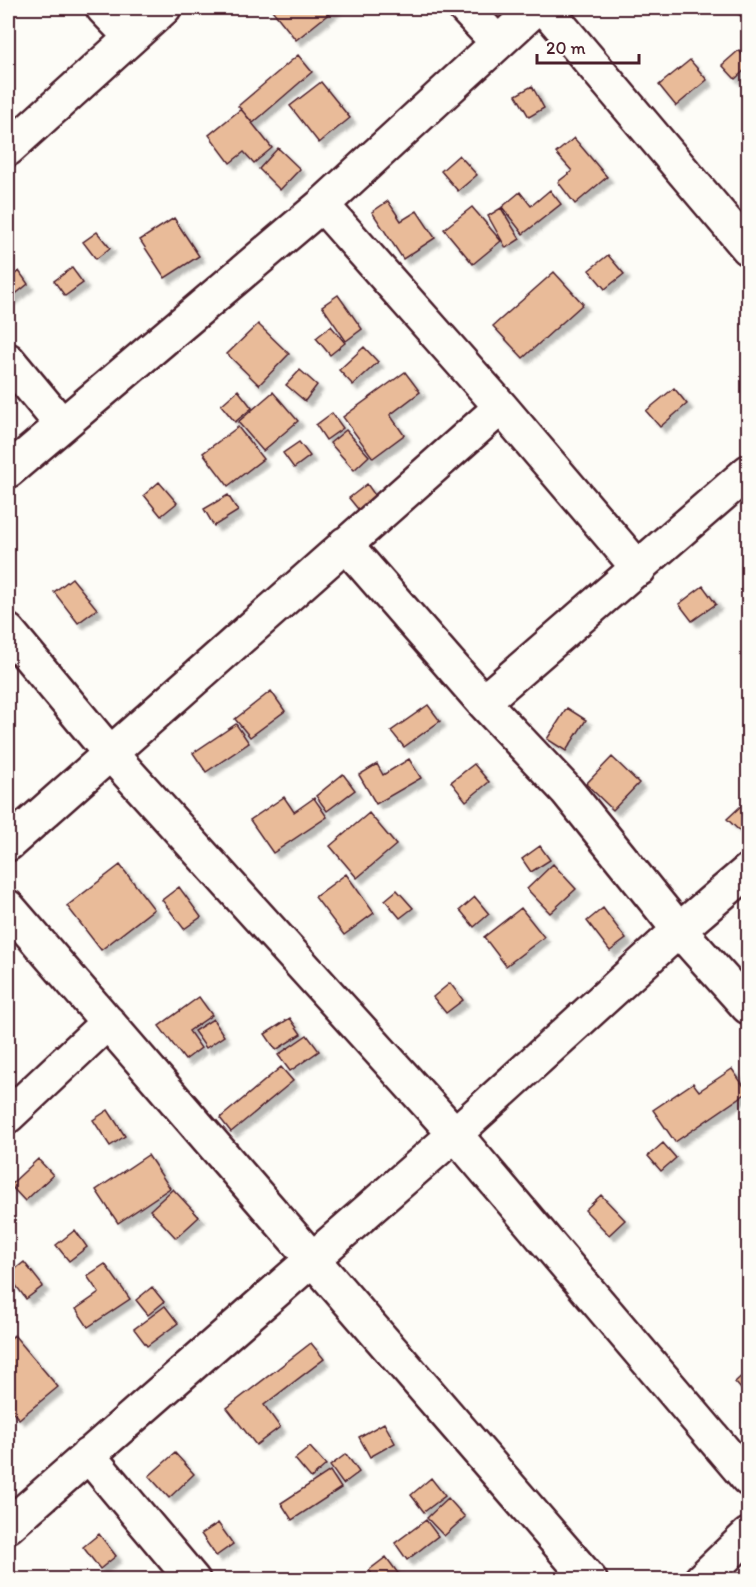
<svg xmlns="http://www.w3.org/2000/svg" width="756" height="1587" font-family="Itim,sans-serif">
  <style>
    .building { fill: #e9bb99; stroke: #4a1f2b; stroke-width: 1.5; filter: url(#shadow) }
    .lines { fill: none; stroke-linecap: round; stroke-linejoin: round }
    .minor-casing { stroke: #4a1f2b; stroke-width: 38 }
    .minor { stroke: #fdfcf7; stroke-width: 33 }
  </style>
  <defs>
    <filter id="shadow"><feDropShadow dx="5.5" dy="5.5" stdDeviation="1.5" flood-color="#0004"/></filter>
  </defs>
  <rect width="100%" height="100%" fill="#fdfcf7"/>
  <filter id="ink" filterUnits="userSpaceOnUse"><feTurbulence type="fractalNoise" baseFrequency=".0167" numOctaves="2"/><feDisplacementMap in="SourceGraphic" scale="12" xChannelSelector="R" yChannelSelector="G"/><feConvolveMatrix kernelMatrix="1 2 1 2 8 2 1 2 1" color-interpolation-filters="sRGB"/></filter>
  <g filter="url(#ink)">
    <!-- building -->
    <path class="building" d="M276,8H336L296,40L272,10Z
      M733,8H748V23Z
      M739,50L748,62V67L735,79L722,65Z
      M298,55L312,72L253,123L238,106Z
      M690,60L707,80L676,106L659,85Z
      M321,82L350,118L319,143L290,106Z
      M532,86L544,108L529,117L516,95Z
      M241,109L272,148L254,163L244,152L230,163L209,135Z
      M574,138L607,177L575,204L558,182L572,171L556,153Z
      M278,148L300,169L280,190L259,169Z
      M459,155L477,175L458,191L441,171Z
      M550,190L561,204L523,234L502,207L520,192L531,206Z
      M388,201L401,221L417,211L435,238L403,259L372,212Z
      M472,207L501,241L473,264L444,229Z
      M501,208L520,239L506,248L488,216Z
      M174,218L199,256L165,278L140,240Z
      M97,232L110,248L96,259L83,242Z
      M608,255L624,274L605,289L589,270Z
      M72,268L83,283L65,296L54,281Z
      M19,271L28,284L8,300V280Z
      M554,272L583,304L523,358L493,326Z
      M338,295L362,329L346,341L322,306Z
      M258,324L289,354L259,385L227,354Z
      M331,326L345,343L330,355L316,338Z
      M364,347L378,362L353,385L339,370Z
      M300,370L317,385L305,401L286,385Z
      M405,372L420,392L390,415L404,435L373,458L343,417Z
      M674,388L687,404L660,427L646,411Z
      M238,390L252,408L235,422L221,405Z
      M273,392L298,421L263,451L238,422Z
      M332,413L343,428L326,440L316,425Z
      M238,427L263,459L228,486L203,453Z
      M346,430L369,456L354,470L330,443Z
      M299,442L310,456L294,468L283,453Z
      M159,482L177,503L161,516L144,495Z
      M367,484L379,501L362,514L349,498Z
      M228,495L238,511L214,526L204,509Z
      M72,578L97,609L78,623L54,592Z
      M703,586L716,604L692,621L679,604Z
      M271,691L285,711L250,737L235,719Z
      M428,705L440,721L404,747L391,731Z
      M567,708L586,720L566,751L547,739Z
      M236,724L249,743L206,772L193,753Z
      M612,757L639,783L613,810L586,784Z
      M409,759L421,778L376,804L359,775L377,764L383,775Z
      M474,764L489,782L466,801L451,782Z
      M343,774L355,790L327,811L316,796Z
      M284,797L294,812L314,798L327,817L273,853L250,820Z
      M742,805L748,811V834L746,837L727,819Z
      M369,813L396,845L357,878L330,846Z
      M540,846L550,860L531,872L522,859Z
      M553,864L576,889L550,913L527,889Z
      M120,865L154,909L101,950L67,906Z
      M346,874L374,913L344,935L315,897Z
      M179,887L201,917L184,929L162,900Z
      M397,890L413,908L400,918L385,900Z
      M475,897L489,914L474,927L460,910Z
      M521,908L544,937L506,966L484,937Z
      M603,908L626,939L610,951L587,921Z
      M450,983L463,1000L446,1013L433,997Z
      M199,997L212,1015L189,1031L201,1048L185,1060L159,1026Z
      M290,1018L301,1034L276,1050L265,1034Z
      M213,1019L224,1036L206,1048L194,1031Z
      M307,1035L319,1051L290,1071L278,1055Z
      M281,1067L293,1081L231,1132L220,1118Z
      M732,1069L748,1092L675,1142L653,1110L693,1083L699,1091Z
      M108,1110L125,1136L110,1146L93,1120Z
      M663,1143L676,1158L661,1171L648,1156Z
      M148,1155L170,1188L118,1223L96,1190Z
      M38,1159L53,1175L25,1201L10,1185Z
      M173,1189L199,1217L176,1238L150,1210Z
      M601,1195L625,1220L609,1235L585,1210Z
      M75,1230L87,1247L69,1261L56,1245Z
      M24,1262L43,1286L26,1299L8,1275Z
      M105,1264L130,1299L88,1327L76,1309L99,1293L87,1276Z
      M152,1287L164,1302L148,1315L136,1300Z
      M165,1306L178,1323L147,1346L134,1329Z
      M14,1335L58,1387L19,1419L8,1407V1341Z
      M311,1343L324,1359L264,1405L280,1427L256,1445L227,1408Z
      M748,1370V1397L735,1382Z
      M384,1423L395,1443L370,1457L359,1437Z
      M310,1447L326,1465L311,1478L295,1459Z
      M175,1453L194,1474L169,1498L149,1476Z
      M346,1454L359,1472L343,1484L330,1466Z
      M330,1471L341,1488L292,1520L281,1503Z
      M431,1478L445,1496L424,1512L411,1495Z
      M448,1498L465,1517L444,1536L427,1518Z
      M426,1520L438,1536L407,1560L395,1543Z
      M218,1523L233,1544L216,1556L201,1534Z
      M99,1534L116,1556L100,1569L83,1547Z
      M386,1557L403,1580H376L369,1570Z"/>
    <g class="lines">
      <!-- minor casing -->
      <g class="minor-casing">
        <path id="minor" d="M103,8L131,37
          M465,8L498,43
          M545,8L748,248
          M8,149L164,8
          M322,205L501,407L639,569
          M8,360L62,425
          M8,471L322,205L536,8
          M345,544L483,702L567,791L679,930L748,1007
          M8,631L109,752L455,1134L748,1479
          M483,702L748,472
          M8,844L501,407
          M8,907L590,1580
          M8,1116L108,1022
          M88,1455L193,1580
          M8,1526L455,1134L679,930L748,871
          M701,1580L748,1535"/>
      </g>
      <!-- minor -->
      <use href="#minor" class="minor"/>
    </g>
  </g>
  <!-- margin -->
  <rect width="756" height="1587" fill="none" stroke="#fdfcf7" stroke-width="30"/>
  <rect x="15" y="15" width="726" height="1557" fill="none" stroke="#4a1f2b" stroke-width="2" filter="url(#ink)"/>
  <!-- scale -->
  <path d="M537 54v9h102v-9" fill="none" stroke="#4a1f2b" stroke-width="3"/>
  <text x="546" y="54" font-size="18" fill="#4a1f2b" stroke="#fdfcf7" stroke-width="4.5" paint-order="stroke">20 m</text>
</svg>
